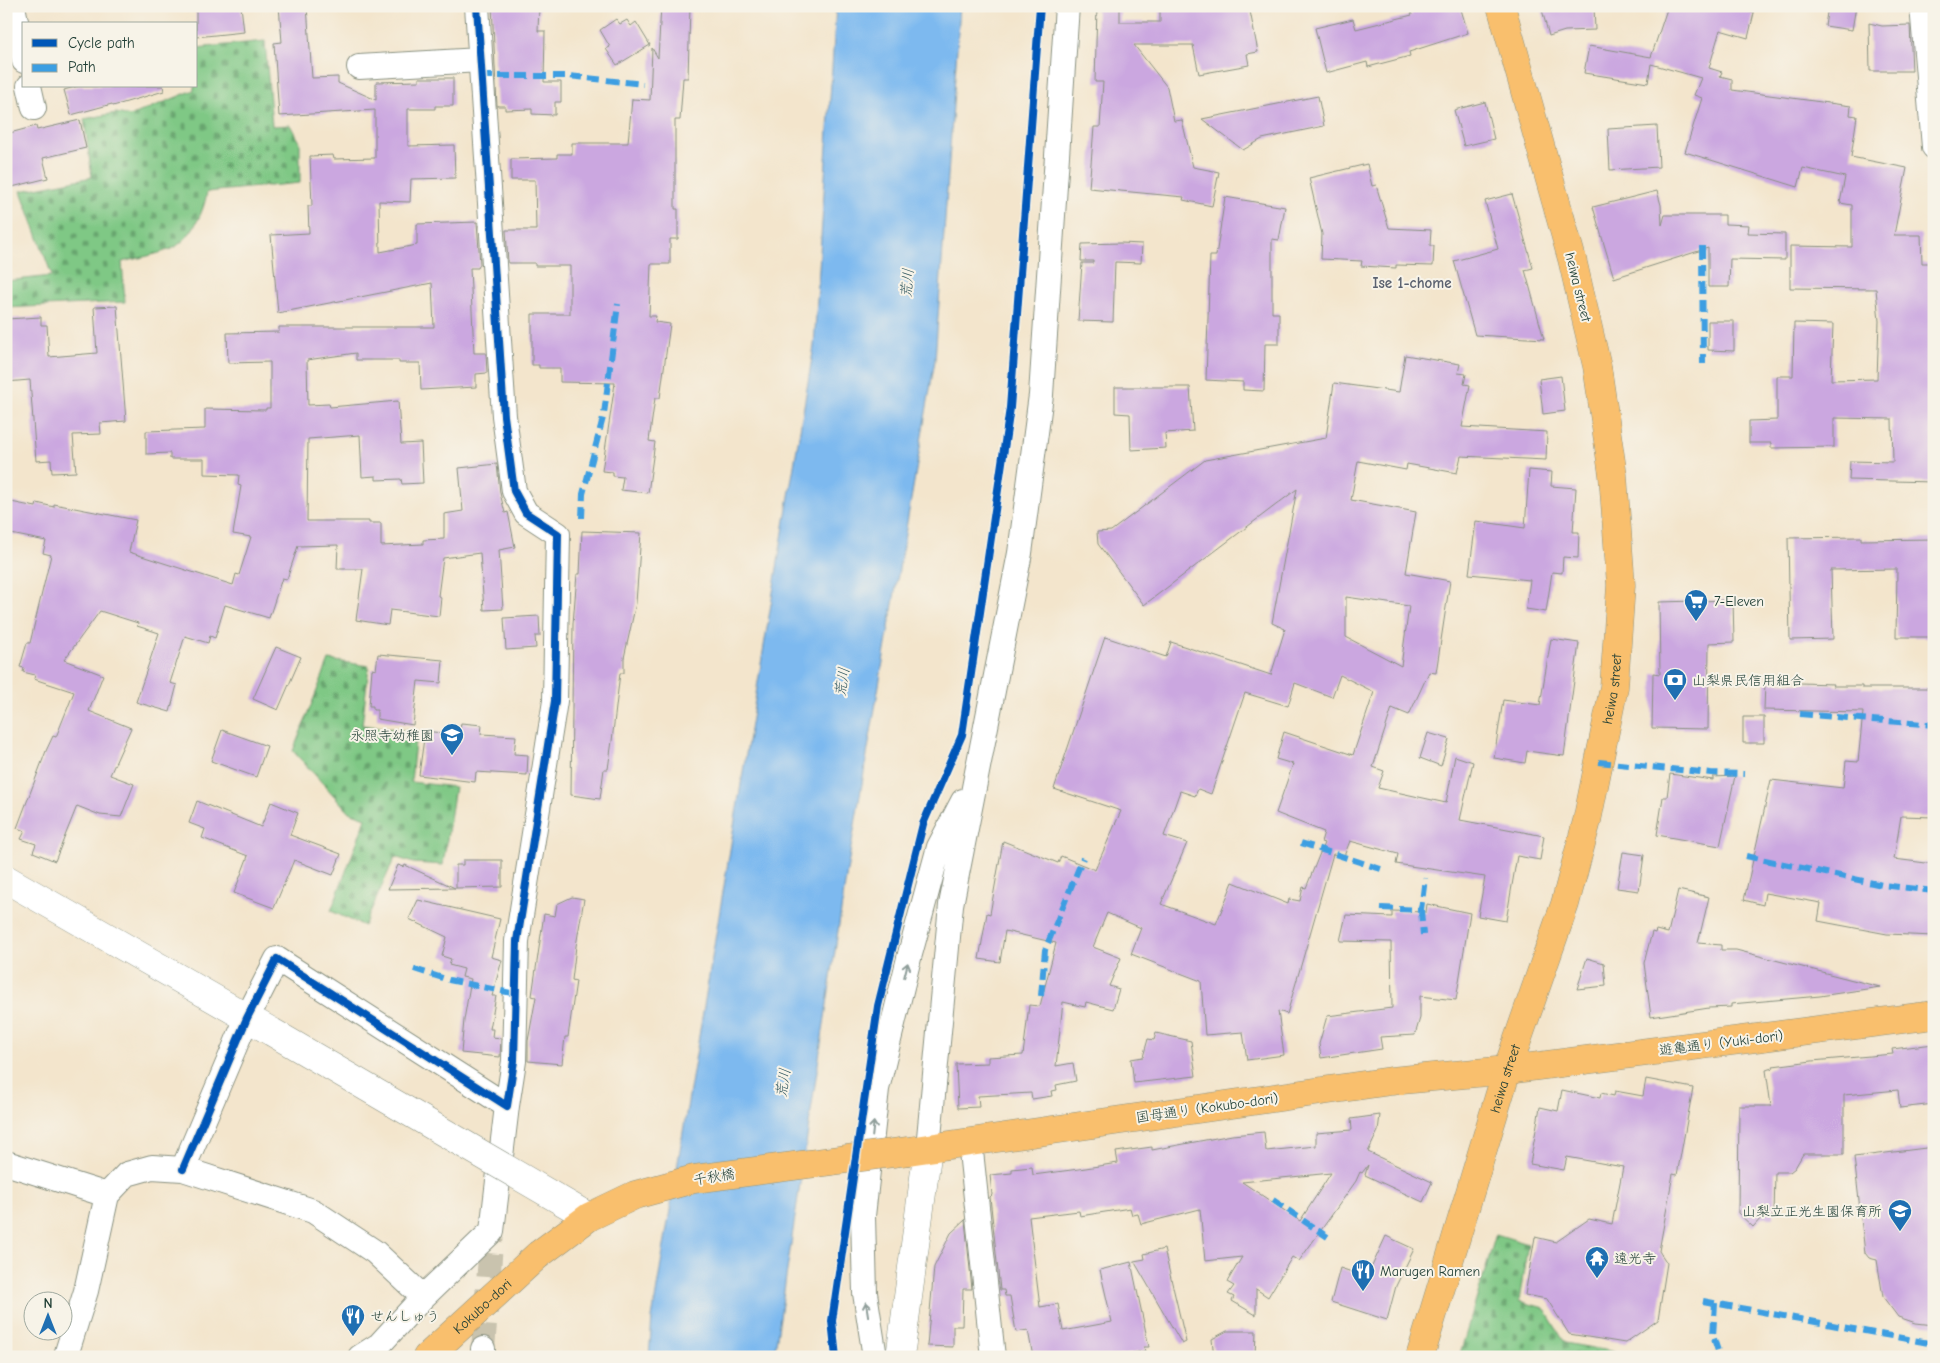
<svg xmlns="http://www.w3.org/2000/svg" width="1940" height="1363" font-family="'Comic Neue','Klee One',sans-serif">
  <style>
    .cemetery { fill: url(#cemetery-stones); stroke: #4f825c }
    .water { fill: #7db9ef; stroke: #4e7b92 }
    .building { fill: #cba7e0; fill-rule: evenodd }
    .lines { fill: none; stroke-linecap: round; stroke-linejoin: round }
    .minor-tunnel { stroke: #c9c3ae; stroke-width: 24; stroke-dasharray: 24 12; stroke-linecap: butt }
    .minor-casing { stroke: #899180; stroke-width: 26 }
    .tertiary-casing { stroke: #899180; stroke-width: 29 }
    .primary-casing { stroke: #899180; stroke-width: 29 }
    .trunk-casing { stroke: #899180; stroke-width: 29 }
    .minor { stroke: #fff; stroke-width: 24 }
    .tertiary { stroke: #fff; stroke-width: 28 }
    .primary { stroke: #f9bf6d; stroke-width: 28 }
    .trunk { stroke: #f9bf6d; stroke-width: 28 }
    .tertiary-bridge-casing { stroke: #899180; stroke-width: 29; stroke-linecap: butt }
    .primary-bridge-casing { stroke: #899180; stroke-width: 29; stroke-linecap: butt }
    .tertiary-bridge { stroke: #fff; stroke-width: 28 }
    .primary-bridge { stroke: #f9bf6d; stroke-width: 28 }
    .quiet { stroke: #3c9ee2; stroke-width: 6; stroke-dasharray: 12 6; stroke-linecap: butt }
    .cycleway-casing { stroke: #f7f3e8; stroke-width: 11 }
    .cycleway { stroke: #0057b8; stroke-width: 8 }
    .oneway { stroke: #8f9e9a }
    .labels { text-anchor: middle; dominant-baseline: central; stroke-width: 4; stroke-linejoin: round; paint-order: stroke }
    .street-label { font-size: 14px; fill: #1f3d34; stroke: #f7f3e8 }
    .poi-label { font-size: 14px; fill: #1f3d34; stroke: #f7f3e8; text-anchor: start }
    .water-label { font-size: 15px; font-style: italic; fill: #365c63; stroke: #f7f3e8 }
    .neighbourhood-label { font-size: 15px; font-weight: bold; fill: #5b6270; stroke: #f7f3e8 }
  </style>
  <defs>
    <pattern id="cemetery-stones" width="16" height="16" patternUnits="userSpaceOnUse" patternTransform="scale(1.25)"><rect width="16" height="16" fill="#7fc885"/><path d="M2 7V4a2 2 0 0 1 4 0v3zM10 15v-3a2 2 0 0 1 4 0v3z" fill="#67a46e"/></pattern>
  </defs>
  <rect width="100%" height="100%" fill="#f7f3e8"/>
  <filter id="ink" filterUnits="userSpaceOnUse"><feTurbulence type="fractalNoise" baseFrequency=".02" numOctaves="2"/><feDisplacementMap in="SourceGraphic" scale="10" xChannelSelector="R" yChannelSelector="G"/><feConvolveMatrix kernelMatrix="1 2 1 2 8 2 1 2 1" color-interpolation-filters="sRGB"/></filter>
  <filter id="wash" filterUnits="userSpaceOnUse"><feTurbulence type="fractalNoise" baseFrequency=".0096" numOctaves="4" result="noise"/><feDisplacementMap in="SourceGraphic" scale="20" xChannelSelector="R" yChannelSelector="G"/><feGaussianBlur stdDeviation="1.12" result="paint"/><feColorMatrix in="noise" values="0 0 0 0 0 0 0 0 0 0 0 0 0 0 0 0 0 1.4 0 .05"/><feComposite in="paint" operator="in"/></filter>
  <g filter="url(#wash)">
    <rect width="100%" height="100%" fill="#f3e5cc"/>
    <!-- cemetery -->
    <path class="cemetery" d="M265,41L272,126L290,125L300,142V183L207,192C204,212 191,240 171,249C156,255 138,258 122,262L125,302L6,308V281L52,276L21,191L92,177L84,119L116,113L130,116L194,90V86H196V48Z
      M329,660L369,666L362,725L416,732L411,782L455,787L443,865L413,863L395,857L364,926L331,911L366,818L349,812L293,751Z
      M1496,1234L1528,1244L1519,1301L1544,1308L1565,1343L1643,1357H1459Z"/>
    <!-- water -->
    <path class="water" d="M836,6H960L935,360L847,871L774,1357H649L652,1318L814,346Z"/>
    <g id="blocks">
      <!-- building -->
      <path class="building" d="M207,6H241L244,32L196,37V7Z
        M279,6H307L312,78L338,77V83L376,100V82L419,81V78H453V106H435V109H408V146L454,145L455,178L411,179L410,202L379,201L380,252L417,245V224L477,222L480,264L478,268H470L474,353H486L487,373L476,374V387L421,390L420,363H399V360H356V353L307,360L308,405L329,404L330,407L398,401L401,444L421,443L423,483L402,484L401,479L376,480V476L362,477L360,435L308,439L307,521H369V523H381V546L423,544V540L444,539V514L463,511L459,468L497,464L500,493L505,513L508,512L515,547L499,550L503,609L484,610L480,553L443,558L438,596L441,597L439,616L390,610L388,625L356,620L363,569H337L338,545L298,546L287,579L282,578L269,618L225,605L215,638L210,636L208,643L185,636L170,683L177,685L170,712L136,702L159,633L137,626L138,623L100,611L64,660L103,675L89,711L131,728L110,775L134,784L121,817L100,815L77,806L55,861L33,852L36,844L21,839L25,831L17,828L46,751L53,736L56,737L74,692L34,679L35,675L23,672L24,668L20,667L27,643H30L51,555L43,553L46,541L6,533V504L10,505L11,502L36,507L37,503L54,507V504L136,520L129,552L233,585L236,574L239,575L251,537L233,534L241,486L238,485L239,475L204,474V459H170V453L146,454V431L205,429V409L266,410V408H270V362L228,363L227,333L279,332V327H434L432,283L278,313L271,235L309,233L308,206H312L310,156L333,155L334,159L375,158V110L279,116L274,43L282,42Z
        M492,6H539L538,31H545L544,82H561V102H555V115L532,114V109L505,110V106H497Z
        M661,6H690L688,78H683L680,120H675V209H678V239H670V264H651L649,316H656L655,322L670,324L660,398H655L649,441L655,442L648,493L621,490L623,477L613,476V472L602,471L615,383L560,382V368H539V365H532V314H570V266H535V263H508L506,230H536L535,180H511V159L557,158V154H572V143H628L632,99L650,100L652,48L658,58Z
        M1097,6H1120V22H1160V6H1249L1258,52L1247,54L1249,65L1199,74L1193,45H1134L1167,87L1174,121L1182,120L1193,167L1219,172L1212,206L1183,200L1184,197L1089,188L1094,127H1100L1103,82H1095Z
        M1410,6H1460L1468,33L1409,52L1410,56L1368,67L1367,62L1326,73L1315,28L1353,19L1356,29L1412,15Z
        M1541,6H1594L1595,30L1565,31L1549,36Z
        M1668,6H1729L1754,13L1748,38L1720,30L1709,68L1722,72L1720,76L1732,79V90L1851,106L1850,115L1857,116L1851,157L1907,168L1894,235H1921L1922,263H1929L1934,316V482L1849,480L1850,461L1893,462L1892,419L1834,418V447L1771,448V443H1749V421L1777,420V376H1793L1794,323L1833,324L1831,380L1877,379L1879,321L1876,289L1790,288V246L1852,247V205L1840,203L1845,177L1803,168L1798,187L1685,152L1702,98L1694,95L1701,78L1651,64L1648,83L1584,73L1589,46L1651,57Z
        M1828,6H1856L1852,30L1825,26Z
        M616,19L620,24L627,20L631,26L636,22L650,45L617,65L606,49L610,47L600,30Z
        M1869,23L1882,26L1910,25L1912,71H1870Z
        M78,86H163L164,91L113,106L112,104L71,115L64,90Z
        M1318,96L1324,126L1262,139L1243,150L1202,119Z
        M1485,102L1494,139L1464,146L1454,110Z
        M80,120L86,148L43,158L48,178L12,187L6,158V134L36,126L37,130Z
        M1657,126L1659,167L1610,170L1608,129Z
        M1367,164L1372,186L1376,185L1389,228L1431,230L1430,246H1434L1433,266L1396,265V268L1361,266L1362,261L1321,259L1322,234L1309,178Z
        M1657,191L1661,205L1662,225L1665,215H1725V224L1749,225L1748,233L1785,234V260L1730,259L1729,287H1708V248L1614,278L1593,207Z
        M1512,194L1533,268L1525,270L1544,339L1475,335L1454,261L1498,249L1485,201Z
        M1225,197L1285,207L1279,240L1272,239V313H1279V344H1265L1264,391L1243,390V382L1206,380L1210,256H1216Z
        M1121,243L1142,244L1141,263L1115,262L1113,322L1078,321L1082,263H1093V261H1081L1082,244Z
        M117,306L126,421L100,423L101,434L73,435L76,472L52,473L51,460L36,461L30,380L6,382V319L41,317V325H47L49,357L97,353L94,307Z
        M1708,321H1734V351L1708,350Z
        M1405,355L1460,364L1458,373L1466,374L1464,384L1470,385L1462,427L1547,432L1546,460L1461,456L1457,473L1407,464L1406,470L1358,461L1351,500L1416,512L1406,573L1450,581L1436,673L1429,672L1409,715L1392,708L1373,767L1384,771L1378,788L1446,803L1455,756L1473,762L1460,820L1544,836L1540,860L1517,856L1506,921L1478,916L1485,877L1396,864L1398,854L1350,841L1344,856L1333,854L1287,1014L1278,1011L1284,1055L1247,1060L1243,1032L1205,1035L1201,981L1131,954L1141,928L1107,913L1093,947L1121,958L1109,986L1119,989L1113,1009L1086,1002L1085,1007L1063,1002L1056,1066L1073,1063L1076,1081L1056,1085L1057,1090L1051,1091L1052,1096L1032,1099L1031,1093L978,1096L979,1107L958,1108L956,1064L988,1063V1057L1023,1055L1029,1005L1040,1006L1056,943L1005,931L1000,962L979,959L987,913L990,914L1003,841L1058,863L1061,856L1095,870L1121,811L1054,789L1105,637L1166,657L1171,642L1271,675L1285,629L1272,623L1297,489L1144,605L1098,544L1097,532L1111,531L1205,460L1326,438L1334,383L1399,392ZM1346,597L1409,606L1401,666L1346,637ZM1340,675L1374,692L1353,755L1284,732L1276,759L1293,764L1276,813L1324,832L1321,842L1324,843L1306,888L1303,887L1300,901L1289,899L1288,904L1233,882L1216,924L1161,904L1187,843L1164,836L1180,791L1195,796L1198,789L1211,794L1245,693L1288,706L1295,683L1332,697Z
        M1561,376L1565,411L1543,414L1539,379Z
        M1115,387H1190L1193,431L1165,433L1166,448L1131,450L1130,414L1115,413Z
        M1529,470L1552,472L1551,486L1576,488L1573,532H1579L1578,558L1563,557L1562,573L1552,572L1546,612L1526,609L1530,580L1469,574L1476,521L1525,528Z
        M582,531L641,533L636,603L624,658V673H620L612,741L608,769H604L600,799L571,795L573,624L577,574H580Z
        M1861,537V540L1934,539V637H1896L1897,569L1831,570L1833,639L1790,640L1788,538Z
        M1733,600L1734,642L1709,643L1708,729L1652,728L1653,673L1660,674L1659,602Z
        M539,616L540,636H535L536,648L506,650L504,618Z
        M1551,639L1579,643L1564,756L1527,751L1525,763L1494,758L1503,700L1540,705Z
        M276,647L301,657L278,710L253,699Z
        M378,654L443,660L441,683L418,681L413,725L377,719V710H373V706H369L372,669L376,670Z
        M1765,682L1834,684L1833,686H1862V688H1934V817L1901,816L1894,859L1934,864V936L1887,934L1818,921L1821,903L1765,893L1763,905L1744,900L1771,780L1843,788L1846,761L1858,762L1863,712L1764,710Z
        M1743,717H1764V743H1743Z
        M461,723L482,725L481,734L516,736L514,754L528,755L527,775L476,772L475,782L419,775L425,731L459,735Z
        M222,730L267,746L256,777L211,761Z
        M1428,733L1449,739L1441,766L1420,758Z
        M1670,774L1713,780V777L1735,776L1720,846L1657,835L1663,797H1667Z
        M197,801L261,827L271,802L298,813L290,835L341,854L333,875L294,860L274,908L234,893L248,856L202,838L205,829L189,823Z
        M1623,852L1644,855L1639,891L1617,888Z
        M463,860H502V887L456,888V865H463Z
        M398,865L404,867L405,865L455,888L388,889Z
        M1678,890L1709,897L1698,943L1721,945V950H1736L1880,987L1820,996L1731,1004V1007L1709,1008L1651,1017L1644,963L1652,932L1655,933L1656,930L1668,933Z
        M572,897L584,899L576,946L572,980L576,981L568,1037H565L562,1064L528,1061V1041L536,997L532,996L544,914L555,916L557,904Z
        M418,900L500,919L491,957L502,960L492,996H496L490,1029H493L492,1037L501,1038L500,1057L461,1053L464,1020L471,979L462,977L464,969L449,965L451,959L442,956L447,937L409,919Z
        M1427,904L1470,913L1456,1000L1420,996V1018L1415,1035L1380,1037L1382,1049L1321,1058L1319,1044L1327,1016L1392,1008L1391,942L1340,941L1346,915L1392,917V911L1426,912Z
        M1587,958L1604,963L1606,986L1577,989Z
        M1156,1033L1191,1041L1196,1076L1134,1083L1131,1059L1143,1057L1148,1039L1154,1040Z
        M1934,1044V1104L1900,1108L1898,1090L1844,1095V1154H1803L1795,1168L1790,1172H1775L1774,1217H1762L1753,1227L1738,1213L1739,1106H1771L1766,1070L1774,1068L1773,1066L1812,1061L1893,1054L1892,1049Z
        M1646,1079L1693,1088L1677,1175L1673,1174L1659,1251L1667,1263L1658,1320L1625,1343L1569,1334L1547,1299L1525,1295L1535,1237L1556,1242L1589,1219L1612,1224L1623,1167L1567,1157L1564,1170L1530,1164L1540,1107L1558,1111L1562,1090L1600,1098L1601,1093L1614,1096L1615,1091L1643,1096Z
        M1380,1115L1378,1131L1368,1152L1432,1182L1423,1202L1365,1175L1368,1165L1362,1173L1360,1172L1356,1181L1299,1261L1292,1257L1268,1297L1256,1289V1315L1232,1301L1234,1297L1228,1294L1234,1286L1227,1282L1242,1257L1205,1261L1200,1209L1141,1224L1138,1214L1132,1215L1130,1208L1080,1216L1079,1211L1029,1217L1040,1307L1058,1304L1063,1331L1112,1322L1100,1270L1131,1262L1149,1347H1144L1145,1351L1113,1357H1033L1028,1330L1016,1332L1010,1296H1005L1004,1290H1000L990,1197L992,1195L990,1175L1012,1173V1169L1032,1167L1033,1175L1079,1169L1118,1163L1116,1152L1152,1147V1150L1232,1135L1264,1132L1266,1151L1316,1146V1133L1352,1130L1351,1119ZM1331,1173L1300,1221L1242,1182Z
        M1934,1147V1325L1916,1323L1898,1317L1883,1297L1877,1260L1869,1258L1865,1253L1854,1157Z
        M965,1220L972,1289H963L962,1326H953V1347L927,1346L934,1267L951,1233Z
        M1386,1236L1414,1249L1396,1286L1387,1320L1331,1302L1340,1268L1367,1277Z
        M1164,1249L1186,1342L1182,1344L1134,1261L1145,1259L1144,1254Z
        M1227,1331H1256L1255,1357H1214L1212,1339Z"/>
    </g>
  </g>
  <g filter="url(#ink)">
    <use href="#blocks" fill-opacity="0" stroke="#899180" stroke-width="1"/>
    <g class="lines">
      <!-- minor-tunnel -->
      <path class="minor-tunnel" d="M483,1349L492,1231"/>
      <!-- minor casing -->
      <g class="minor-casing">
        <path id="minor" d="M13,6L24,61
          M1922,6L1934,147
          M359,67L480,60
          M29,86L34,108
          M970,1142L993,1357
          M928,1148L951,905L1020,553L1041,395L1067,6
          M6,1163L107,1195
          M183,1169L247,1018L277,959L507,1106L514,1061L517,941L555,701L558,534L526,513L514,491L504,416L477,6
          M67,1352L86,1291L107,1195L127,1174L152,1167L183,1169L313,1211L375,1252L423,1297
          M360,1357L379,1345L423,1297L492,1231L507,1106
          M483,1357V1349
          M875,1357L865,1293L863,1216L877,1089L910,954L939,847L963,801"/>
      </g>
      <!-- tertiary casing -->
      <g class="tertiary-casing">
        <path id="tertiary" d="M6,879L272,1032
          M900,1357L928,1148"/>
      </g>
      <!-- primary casing -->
      <g class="primary-casing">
        <g id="primary">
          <path d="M908,1151L1391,1081L1507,1070L1934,1015"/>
          <path id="s1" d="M427,1357L538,1255"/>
        </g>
      </g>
      <!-- trunk casing -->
      <g class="trunk-casing">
        <g id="trunk">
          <path id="s2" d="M1420,1357L1507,1070L1565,904L1587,821L1614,687L1621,585L1613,475L1597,366L1572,259L1501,6"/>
        </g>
      </g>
      <!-- minor -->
      <use href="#minor" class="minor"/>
      <!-- tertiary -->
      <use href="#tertiary" class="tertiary"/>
      <!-- primary -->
      <use href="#primary" class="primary"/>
      <!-- trunk -->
      <use href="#trunk" class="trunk"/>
      <!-- tertiary-bridge casing -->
      <g class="tertiary-bridge-casing">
        <path id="tertiary-bridge" d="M272,1032L589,1217"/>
      </g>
      <!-- primary-bridge casing -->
      <g class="primary-bridge-casing">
        <path id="primary-bridge" d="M538,1255L589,1217L635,1195L694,1179L908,1151"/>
      </g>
      <!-- tertiary-bridge -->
      <use href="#tertiary-bridge" class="tertiary-bridge"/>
      <!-- primary-bridge -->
      <use href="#primary-bridge" class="primary-bridge"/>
      <!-- quiet -->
      <path class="quiet" d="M481,76H568L643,84
        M1702,246L1703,364
        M582,518L583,494L604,414L618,304
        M1800,714L1934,725
        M1599,762L1711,773L1744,774
        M1301,843L1384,870
        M1746,856L1882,885L1934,891
        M1381,908L1421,910L1425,878
        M1421,910L1423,935
        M414,969L449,980L516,994
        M1041,996L1045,950L1083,858
        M1273,1200L1329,1238
        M1703,1301L1934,1344
        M1715,1303L1713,1336L1720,1357"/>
      <!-- cycleway casing -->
      <g class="cycleway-casing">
        <path id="cycleway" d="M183,1169L247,1018L277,959L507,1106L514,1061L517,941L555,701L558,534L526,513L514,491L504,416L477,6
          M836,1357L832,1321L878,1006L923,824L962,735L1010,408L1040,6"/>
      </g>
      <!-- cycleway -->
      <use href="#cycleway" class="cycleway"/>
    </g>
    <!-- one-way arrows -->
    <defs><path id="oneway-shaft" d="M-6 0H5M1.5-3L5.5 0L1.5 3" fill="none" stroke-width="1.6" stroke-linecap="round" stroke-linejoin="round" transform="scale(1.25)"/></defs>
    <g class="oneway">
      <use href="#oneway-shaft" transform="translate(906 970) rotate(-76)"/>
      <use href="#oneway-shaft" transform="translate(873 1129) rotate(-84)"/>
      <use href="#oneway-shaft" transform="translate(867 1309) rotate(-99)"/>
    </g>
  </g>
  <!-- icons -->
  <defs>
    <g id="supermarket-pin" transform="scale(1.25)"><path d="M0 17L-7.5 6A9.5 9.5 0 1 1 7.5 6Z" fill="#1f6fb2" stroke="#f7f3e8"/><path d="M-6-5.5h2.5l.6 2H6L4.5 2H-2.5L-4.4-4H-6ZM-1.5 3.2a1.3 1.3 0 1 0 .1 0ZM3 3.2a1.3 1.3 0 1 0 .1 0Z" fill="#fff"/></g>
    <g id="bank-pin" transform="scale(1.25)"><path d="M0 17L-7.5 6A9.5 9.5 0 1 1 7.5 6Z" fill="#1f6fb2" stroke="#f7f3e8"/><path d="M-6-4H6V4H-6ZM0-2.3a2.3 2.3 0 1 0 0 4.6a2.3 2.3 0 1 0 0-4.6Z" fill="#fff"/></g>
    <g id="school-pin" transform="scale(1.25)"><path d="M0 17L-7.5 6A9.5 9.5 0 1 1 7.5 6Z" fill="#1f6fb2" stroke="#f7f3e8"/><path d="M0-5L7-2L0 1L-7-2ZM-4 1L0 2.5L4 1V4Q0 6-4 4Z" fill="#fff"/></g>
    <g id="temple-pin" transform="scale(1.25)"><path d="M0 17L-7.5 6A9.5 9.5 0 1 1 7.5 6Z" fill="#1f6fb2" stroke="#f7f3e8"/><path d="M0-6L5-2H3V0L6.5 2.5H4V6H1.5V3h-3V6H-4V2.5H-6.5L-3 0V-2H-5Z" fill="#fff"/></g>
    <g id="restaurant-pin" transform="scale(1.25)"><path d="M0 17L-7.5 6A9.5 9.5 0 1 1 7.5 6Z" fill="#1f6fb2" stroke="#f7f3e8"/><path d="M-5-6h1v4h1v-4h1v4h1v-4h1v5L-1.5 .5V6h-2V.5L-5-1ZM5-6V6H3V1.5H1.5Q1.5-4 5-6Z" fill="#fff"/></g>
  </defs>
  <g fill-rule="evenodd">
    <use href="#supermarket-pin" x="1696" y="601"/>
    <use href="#bank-pin" x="1675" y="680"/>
    <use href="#school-pin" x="452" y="735"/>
    <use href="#school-pin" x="1900" y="1211"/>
    <use href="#temple-pin" x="1597" y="1258"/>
    <use href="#restaurant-pin" x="1363" y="1271"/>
    <use href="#restaurant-pin" x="353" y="1316"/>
  </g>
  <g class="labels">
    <!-- street labels -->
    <g class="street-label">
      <text transform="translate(1578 287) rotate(76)">heiwa street</text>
      <text stroke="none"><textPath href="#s2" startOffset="696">heiwa street</textPath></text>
      <text transform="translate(1721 1043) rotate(-7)">遊亀通り (Yuki-dori)</text>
      <text stroke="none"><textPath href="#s2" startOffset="291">heiwa street</textPath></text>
      <text transform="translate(1207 1108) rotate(-8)">国母通り (Kokubo-dori)</text>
      <text transform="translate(714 1177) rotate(-9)">千秋橋</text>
      <text stroke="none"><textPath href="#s1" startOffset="75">Kokubo-dori</textPath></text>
    </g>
    <!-- poi labels -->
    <g class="poi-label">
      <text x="1714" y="601">7-Eleven</text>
      <text x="1692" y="680">山梨県民信用組合</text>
      <text x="434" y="735" text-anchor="end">永照寺幼稚園</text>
      <text x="1882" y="1211" text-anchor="end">山梨立正光生園保育所</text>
      <text x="1614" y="1258">遠光寺</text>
      <text x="1380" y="1271">Marugen Ramen</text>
      <text x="370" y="1316">せんしゅう</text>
    </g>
    <!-- water labels -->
    <g class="water-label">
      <text transform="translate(907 283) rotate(-85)">荒川</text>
      <text transform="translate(842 682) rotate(-82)">荒川</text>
      <text transform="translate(783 1083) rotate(-82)">荒川</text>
    </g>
    <!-- neighbourhood labels -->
    <g class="neighbourhood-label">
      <text x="1412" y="283">Ise 1-chome</text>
    </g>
  </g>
  <!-- margin -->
  <rect width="1940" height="1363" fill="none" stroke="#f7f3e8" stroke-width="25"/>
  <!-- legend -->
  <rect x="22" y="22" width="175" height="65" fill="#f7f3e8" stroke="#a1aaa0"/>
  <rect x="32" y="39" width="25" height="8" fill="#0057b8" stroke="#a1aaa0"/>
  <text x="68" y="48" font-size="15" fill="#1f3d34">Cycle path</text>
  <rect x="32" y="64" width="25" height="8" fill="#3c9ee2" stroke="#a1aaa0"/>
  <text x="68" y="72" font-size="15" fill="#1f3d34">Path</text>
  <!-- north arrow -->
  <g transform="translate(48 1316)"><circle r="24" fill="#f7f3e8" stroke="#a1aaa0"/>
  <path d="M0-4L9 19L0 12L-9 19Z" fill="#1f6fb2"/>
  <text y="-8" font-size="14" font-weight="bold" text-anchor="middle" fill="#1f3d34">N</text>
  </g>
</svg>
